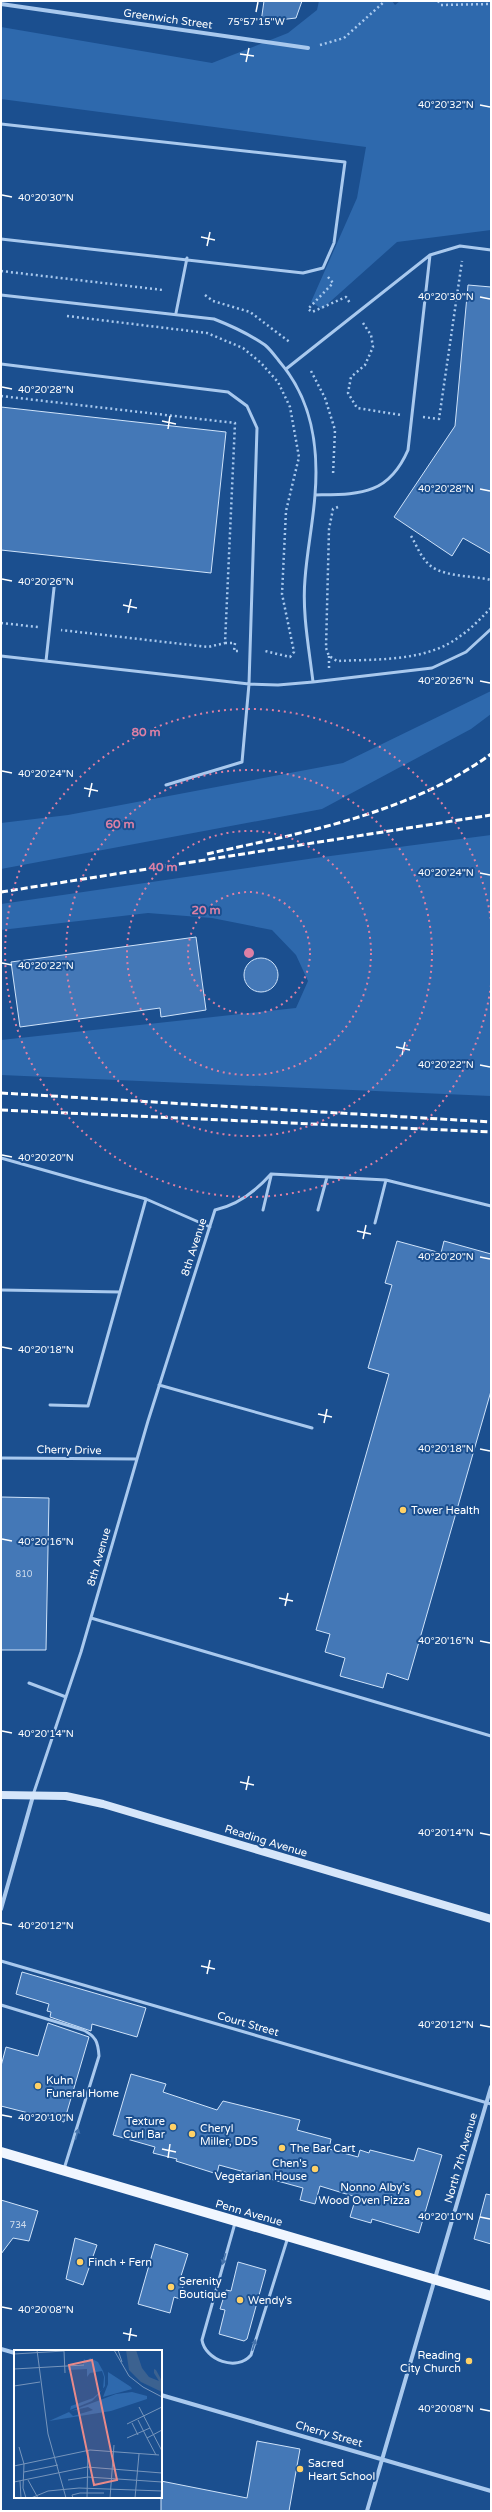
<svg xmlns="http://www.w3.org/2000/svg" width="492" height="2512" font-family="'Varela Round',sans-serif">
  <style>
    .green { fill: #2e69ad }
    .building { fill: #4478b7; stroke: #cfe3fa }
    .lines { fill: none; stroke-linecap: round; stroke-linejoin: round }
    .path { stroke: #a9c9ee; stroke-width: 2.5; stroke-dasharray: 2 3; stroke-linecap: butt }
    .lane { stroke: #a9c9ee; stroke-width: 3 }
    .street { stroke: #a9c9ee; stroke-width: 4 }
    .secondary { stroke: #d6e6fa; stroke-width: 8 }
    .primary { stroke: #f0f6ff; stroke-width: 10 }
    .rail { stroke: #fff; stroke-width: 3; stroke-dasharray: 7 3; stroke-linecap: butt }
    .oneway { fill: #4674ac }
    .ticks { fill: none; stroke: #fff; stroke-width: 1.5 }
    .ring { fill: none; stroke: #dd80a5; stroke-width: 2; stroke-dasharray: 2 4 }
    .poi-dot { fill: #ffd166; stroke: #1b4f8f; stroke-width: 1.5 }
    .labels { text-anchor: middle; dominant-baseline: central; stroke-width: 4; stroke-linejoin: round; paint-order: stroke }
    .number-label { font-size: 9px; fill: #d0dded }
    .street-label { font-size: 11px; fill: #fff; stroke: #1b4f8f }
    .poi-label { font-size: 11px; fill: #fff; stroke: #1b4f8f; text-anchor: start }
    .inset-road { fill: none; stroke: #7695bc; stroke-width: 1 }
    .view { fill: #e88989; fill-opacity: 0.15; stroke: #e88989; stroke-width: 2 }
    .inset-edge { fill: none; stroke: #fff; stroke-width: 2 }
    .ticks-label { font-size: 10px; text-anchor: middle; fill: #fff; stroke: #1b4f8f; stroke-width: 4; stroke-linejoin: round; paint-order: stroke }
    .centre { fill: #dd80a5; stroke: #1b4f8f; stroke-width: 2 }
    .ring-label { font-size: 12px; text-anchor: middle; font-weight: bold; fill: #dd80a5; stroke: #1b4f8f; stroke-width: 4; stroke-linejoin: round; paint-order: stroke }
  </style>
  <rect width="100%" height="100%" fill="#1b4f8f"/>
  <!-- green -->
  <path class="green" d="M319,1H392L395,5L400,1H491V230L397,242L322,309L311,302L357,198L366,147L1,99V27L212,63L288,33L317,10Z
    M491,691V714L471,729L322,809L1,869V823L68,815L343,763Z
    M491,835V1096L1,1075V1040L296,1008L308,981L296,955L272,930L212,918L148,913L1,930V904L315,858Z"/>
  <!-- building -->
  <path class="building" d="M264,1H302L296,18L261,22Z
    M468,285L491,287V554L463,538L452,556L394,517L455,426Z
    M1,407L226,432L211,573L1,550Z
    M196,937L206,1010L161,1017L160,1008L20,1027L11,962Z
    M244 975a17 17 0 1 1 34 0a17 17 0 1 1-34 0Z
    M397,1241L441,1253L444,1241L491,1254V1391L408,1680L387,1673L383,1688L340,1676L345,1658L325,1652L330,1634L316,1630L389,1374L368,1368L392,1285L385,1283Z
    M1,1497L49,1498L46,1650H1Z
    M22,1972L146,2008L137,2037L92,2024L91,2031L50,2017L51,2012L47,2011L49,2004L16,1994Z
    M48,2023L89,2037L64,2122L1,2106V2066L6,2047L38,2056Z
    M131,2074L166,2084L163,2092L217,2110L223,2101L300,2120L297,2130L331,2139L329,2149L358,2157L360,2150L369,2153L370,2150L414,2161L418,2148L442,2155L419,2233L372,2219L371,2223L350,2217L356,2197L320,2186L315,2204L300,2200L303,2188L219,2165L217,2174L176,2161L177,2159L153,2153L155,2147L113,2135Z
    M486,2194L491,2195V2244L474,2239Z
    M1,2200L38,2211L29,2241L13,2238L1,2254Z
    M75,2238L97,2245L83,2285L66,2279Z
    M155,2244L188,2254L181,2276L185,2278L180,2299L174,2297L170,2313L138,2304Z
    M238,2262L266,2270L247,2339L244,2341L219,2334L225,2310L220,2309L226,2290L231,2291Z
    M257,2441L300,2449L289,2511H161V2481L247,2498Z"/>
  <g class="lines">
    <!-- path -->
    <path class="path" d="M438,1L441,5L491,4
      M320,45L344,38L385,1
      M1,271L163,290
      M328,277L333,283L308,309L312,312L346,297L350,303
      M205,295L213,301L250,312L291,343
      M67,316L207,333L243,348L261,363L278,382L290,407L299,457L286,511L282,594L294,652L290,657L265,651
      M363,323L371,335L373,347L365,365L351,377L348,393L357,408L401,415
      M311,371L325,398L335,430L333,475
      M1,396L235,423L225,643L208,647L61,630
      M423,417L439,419L462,261
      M338,507L333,509L329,529L326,648L329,656L337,661C377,659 425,662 459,637C471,629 481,618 491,608
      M411,536C416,544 419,553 425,560C437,578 472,575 491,580
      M1,623L38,627
      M225,643H235L234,651H240
      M329,668V656"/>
    <!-- lane -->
    <path class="lane" d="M1,124L345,162L334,243L323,268L303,273L1,239
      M1,295L214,319C232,326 249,334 265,345C270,349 275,356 279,361C312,399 319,446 315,495C313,523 307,551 305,579C302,613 309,648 313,682
      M176,313L187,258
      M1,364L228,392L247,406L257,428L249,684L242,762L166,785
      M286,369L430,255L460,246L491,250
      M315,495C359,494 388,496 408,450L430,255
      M1,656L249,684L278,685L313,682L432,668L466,652L491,629
      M46,661L55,579
      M1,1158L146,1199L210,1227
      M271,1174L386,1180L491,1206
      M263,1210L271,1176
      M318,1210L327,1177
      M375,1223L386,1180
      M1,1290L120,1292
      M159,1385L312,1428
      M50,1405L88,1406L146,1199
      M1,1458L137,1459
      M91,1618L491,1736
      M29,1683L66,1697
      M33,1795L81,1652L148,1421L215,1210C238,1205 255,1192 271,1174
      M1,1961L491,2104
      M1,2005L83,2030C96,2036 98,2042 99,2056L64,2169
      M235,2223L202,2340C205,2360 237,2372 251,2355L288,2237"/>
    <!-- street -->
    <path class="street" d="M1,4L308,48
      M1,1909L33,1796
      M1,2349L15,2353
      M161,2395L491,2491
      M367,2511L491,2087"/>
    <!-- secondary -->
    <path class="secondary" d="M1,1795L66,1796L103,1804L491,1919"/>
    <!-- primary -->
    <path class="primary" d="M1,2152L491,2296"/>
    <!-- rail -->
    <path class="rail" d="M207,854C305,832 408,814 491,754
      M1,892L491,815
      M1,1093L491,1122
      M1,1110L491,1132"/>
  </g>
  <!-- one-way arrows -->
  <defs><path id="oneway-solid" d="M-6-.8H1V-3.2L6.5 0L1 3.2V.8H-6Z"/></defs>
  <g class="oneway">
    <use href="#oneway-solid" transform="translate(77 2134) rotate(-74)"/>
    <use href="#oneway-solid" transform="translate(224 2259) rotate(106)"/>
    <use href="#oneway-solid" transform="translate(254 2345) rotate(-73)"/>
  </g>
  <!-- ticks -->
  <path class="ticks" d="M256,12L258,2M240,54L254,56M246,62L249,48M480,105L490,107M2,195L12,197M201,237L215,240M207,246L210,232M480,297L490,299M2,387L12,389M162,421L176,424M168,429L170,416M480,489L490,491M2,579L12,581M123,605L137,608M128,613L131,599M480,681L490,683M2,771L12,773M84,788L98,791M89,797L92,783M480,873L490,875M2,963L12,965M396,1047L410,1050M402,1055L405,1042M480,1065L490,1067M2,1155L12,1157M357,1231L371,1234M363,1239L366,1225M480,1257L490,1259M2,1347L12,1349M318,1414L332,1417M324,1423L327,1409M480,1449L490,1451M2,1539L12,1541M279,1598L293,1601M285,1606L288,1593M480,1641L490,1643M2,1731L12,1733M240,1782L254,1785M246,1790L249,1776M480,1833L490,1835M2,1923L12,1925M201,1966L215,1969M207,1974L210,1960M480,2025L490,2027M2,2115L12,2117M162,2149L176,2152M168,2158L170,2144M480,2217L490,2219M2,2307L12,2309M123,2333L137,2336M129,2341L131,2328M480,2409L490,2411"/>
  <!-- distance rings -->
  <g class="ring">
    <circle cx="249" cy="953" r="61"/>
    <circle cx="249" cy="953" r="122"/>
    <circle cx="249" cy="953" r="183"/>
    <path d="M491 985A244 244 0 1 1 491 921"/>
  </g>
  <!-- markers -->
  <g class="poi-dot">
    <circle cx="403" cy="1510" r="4"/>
    <circle cx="38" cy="2086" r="4"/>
    <circle cx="173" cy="2127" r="4"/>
    <circle cx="192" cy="2134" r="4"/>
    <circle cx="282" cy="2148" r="4"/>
    <circle cx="315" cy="2169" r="4"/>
    <circle cx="418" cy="2193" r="4"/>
    <circle cx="80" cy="2262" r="4"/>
    <circle cx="171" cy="2287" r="4"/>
    <circle cx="240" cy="2300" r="4"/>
    <circle cx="469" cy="2361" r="4"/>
    <circle cx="300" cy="2469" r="4"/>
  </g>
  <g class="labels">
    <!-- number labels -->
    <g class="number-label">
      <text x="24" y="1574">810</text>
      <text x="18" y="2225">734</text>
    </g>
    <!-- street labels -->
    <g class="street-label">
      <text transform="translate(168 19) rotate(8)">Greenwich Street</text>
      <text transform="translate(194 1247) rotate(-72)">8th Avenue</text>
      <text transform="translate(69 1450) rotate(1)">Cherry Drive</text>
      <text transform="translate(99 1557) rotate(-74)">8th Avenue</text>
      <text transform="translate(266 1841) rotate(17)">Reading Avenue</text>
      <text transform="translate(248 2024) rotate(16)">Court Street</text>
      <text transform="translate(461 2158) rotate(-74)">North 7th Avenue</text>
      <text transform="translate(249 2213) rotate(16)">Penn Avenue</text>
      <text transform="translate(329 2434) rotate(16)">Cherry Street</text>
    </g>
    <!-- poi labels -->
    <g class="poi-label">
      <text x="411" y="1510">Tower Health</text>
      <text x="46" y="2080">Kuhn<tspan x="46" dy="13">Funeral Home</tspan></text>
      <text x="165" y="2121" text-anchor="end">Texture<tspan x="165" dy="13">Curl Bar</tspan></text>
      <text x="200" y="2128">Cheryl<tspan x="200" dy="13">Miller, DDS</tspan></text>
      <text x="290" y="2148">The Bar Cart</text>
      <text x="307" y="2163" text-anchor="end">Chen's<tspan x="307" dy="13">Vegetarian House</tspan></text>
      <text x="410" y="2187" text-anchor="end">Nonno Alby’s<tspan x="410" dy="13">Wood Oven Pizza</tspan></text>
      <text x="88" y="2262">Finch + Fern</text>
      <text x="179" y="2281">Serenity<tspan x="179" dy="13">Boutique</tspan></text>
      <text x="248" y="2300">Wendy's</text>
      <text x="461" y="2355" text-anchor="end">Reading<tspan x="461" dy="13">City Church</tspan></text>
      <text x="308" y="2463">Sacred<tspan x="308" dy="13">Heart School</tspan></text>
    </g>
  </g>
  <!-- overview -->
  <g transform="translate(14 2350)">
    <rect width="148" height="148" fill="#1b4f8f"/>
    <path d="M76,8L84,12L89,21L91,27V36L84,45L78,51L56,60L57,56L79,48L89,39L90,27L88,21L76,23L73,27V19L54,20V17L69,14L70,9L73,12ZM94,22L117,37L118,39L89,47L94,34ZM118,42L133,46V49L97,61L35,71L55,62L59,66L79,60L74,57L57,61L102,44Z" fill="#2e69ad"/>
    <path d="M112,0H122L128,18L135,27L145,31L140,23V19L142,20L148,31V42L127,32L115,20Z" fill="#3c6290"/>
    <path class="inset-road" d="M23,0L34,84L52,148M100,0L115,26L129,37L148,47M104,0L108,12M50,1L51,23M0,4L50,1M0,19L70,15M0,36L26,32M125,57L148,101M124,70L133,88M118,73L124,85M113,74L148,57M113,88L136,78M5,97L10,114L9,138L12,148M142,105L133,88L148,80M0,116L76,100L145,105M10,122L44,115M14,130L24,148M54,130L74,127L148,132M6,131L7,148M0,132L73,117L148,123M17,148L34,141L65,138L148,141M59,148L58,145L66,143H90M73,148L74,100M96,148L100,95M121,148L125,104M147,148L148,131"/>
    <path class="view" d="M78,10L103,130L80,135L55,15Z"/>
    <rect width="148" height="148" class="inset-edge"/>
  </g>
  <g class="ticks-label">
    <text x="256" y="25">75°57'15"W</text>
    <text x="446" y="108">40°20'32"N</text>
    <text x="46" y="201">40°20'30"N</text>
    <text x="446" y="300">40°20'30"N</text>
    <text x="46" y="393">40°20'28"N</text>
    <text x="446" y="492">40°20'28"N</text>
    <text x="46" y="585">40°20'26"N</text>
    <text x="446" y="684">40°20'26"N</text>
    <text x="46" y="777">40°20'24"N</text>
    <text x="446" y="876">40°20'24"N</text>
    <text x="46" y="969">40°20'22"N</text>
    <text x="446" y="1068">40°20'22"N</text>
    <text x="46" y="1161">40°20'20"N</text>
    <text x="446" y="1260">40°20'20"N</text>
    <text x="46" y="1353">40°20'18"N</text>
    <text x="446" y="1452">40°20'18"N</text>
    <text x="46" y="1545">40°20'16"N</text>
    <text x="446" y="1644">40°20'16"N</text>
    <text x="46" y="1737">40°20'14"N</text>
    <text x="446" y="1836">40°20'14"N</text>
    <text x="46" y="1929">40°20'12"N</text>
    <text x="446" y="2028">40°20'12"N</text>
    <text x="46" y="2121">40°20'10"N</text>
    <text x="446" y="2220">40°20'10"N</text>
    <text x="46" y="2313">40°20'08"N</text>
    <text x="446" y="2412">40°20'08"N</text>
  </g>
  <circle cx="249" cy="953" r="6" class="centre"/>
  <g class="ring-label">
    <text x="146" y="736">80 m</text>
    <text x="120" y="828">60 m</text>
    <text x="163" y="871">40 m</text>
    <text x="206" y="914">20 m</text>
  </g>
  <!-- border -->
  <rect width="492" height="2512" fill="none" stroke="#ffffff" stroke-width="4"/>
</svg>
